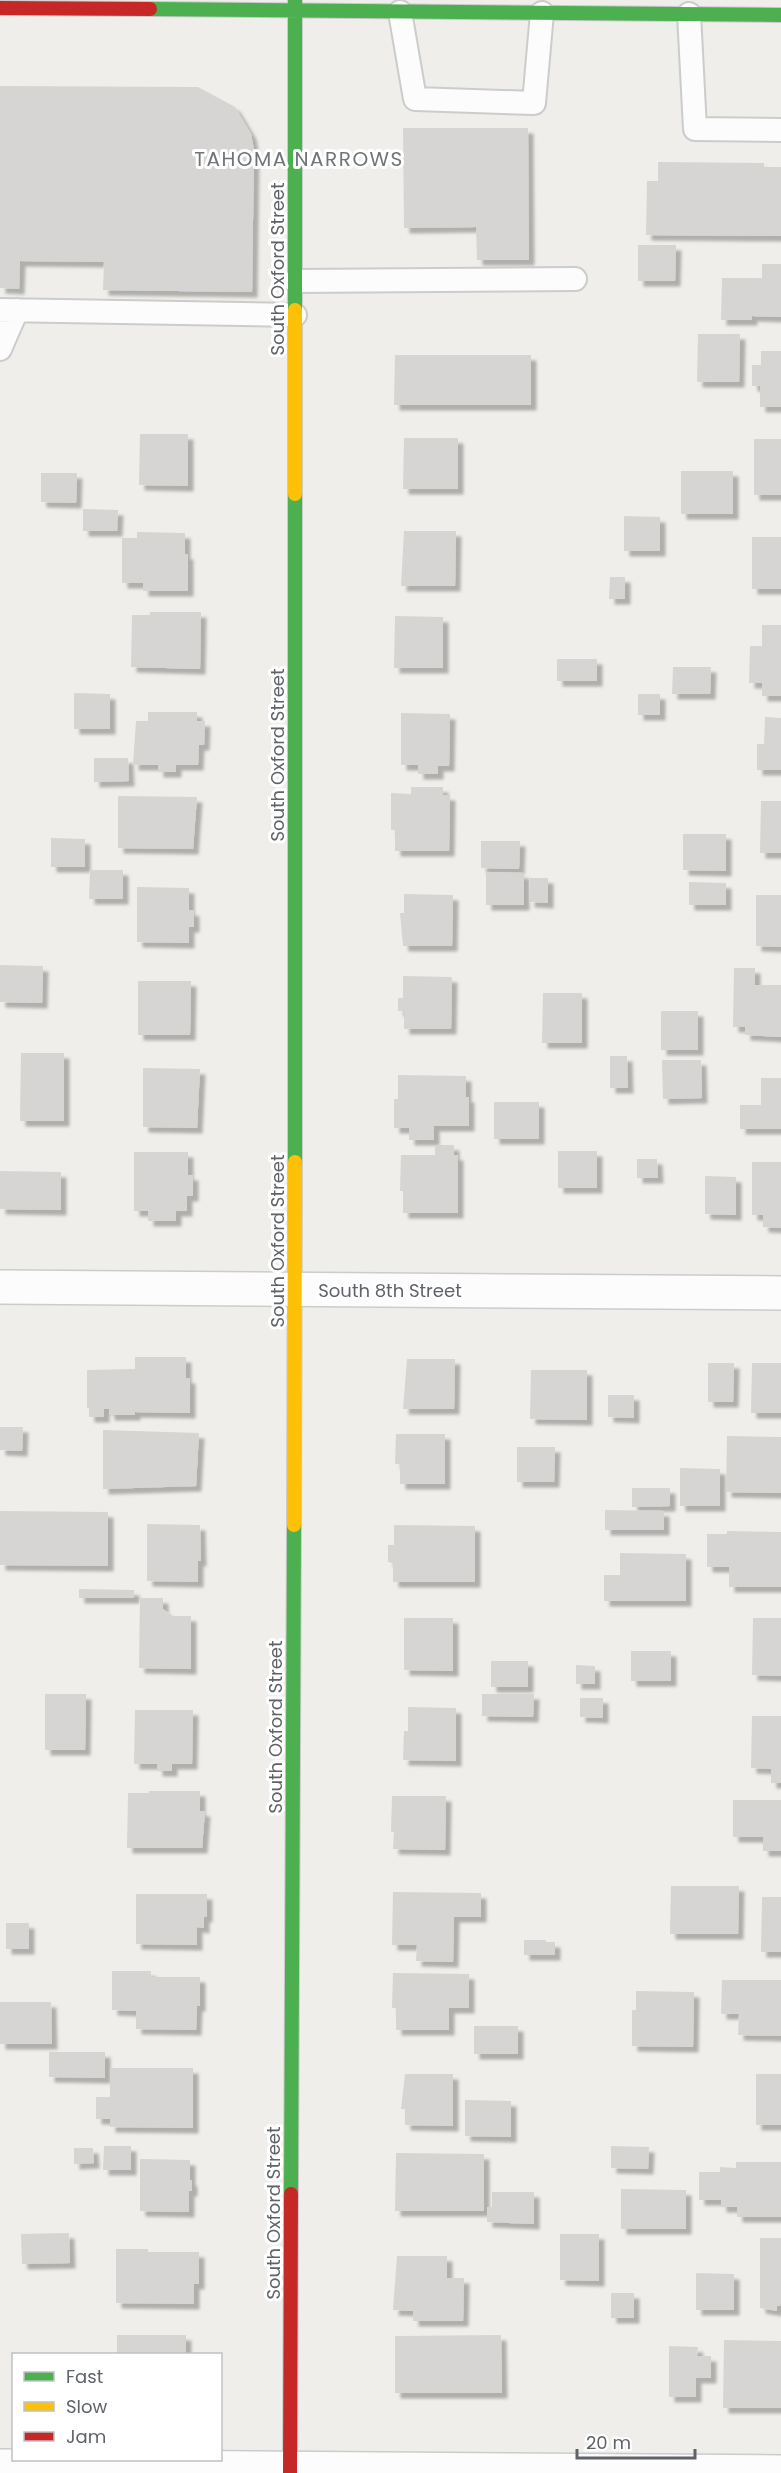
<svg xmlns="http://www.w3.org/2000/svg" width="781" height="2473" font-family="Poppins,sans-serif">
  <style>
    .building { fill: #d6d5d3; filter: url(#shadow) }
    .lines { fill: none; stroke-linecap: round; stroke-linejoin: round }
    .lane-casing { stroke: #cbcccc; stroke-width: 26 }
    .street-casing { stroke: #cbcccc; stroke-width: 36 }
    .fast-casing { stroke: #cacacb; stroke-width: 16 }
    .slow-casing { stroke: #cacacb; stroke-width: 16 }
    .jam-casing { stroke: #cacacb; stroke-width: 16 }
    .lane { stroke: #fdfcfc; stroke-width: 22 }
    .street { stroke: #fdfcfc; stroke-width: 33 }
    .fast { stroke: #4caf50; stroke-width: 14 }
    .slow { stroke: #ffc107; stroke-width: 14 }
    .jam { stroke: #c62828; stroke-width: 14 }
    .labels { text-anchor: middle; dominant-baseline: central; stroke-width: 6; stroke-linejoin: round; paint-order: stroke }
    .street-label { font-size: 18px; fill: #5f6368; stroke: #fff }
    .neighbourhood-label { font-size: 20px; letter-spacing: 1.5px; fill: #70757a; stroke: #fff }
  </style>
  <defs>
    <filter id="shadow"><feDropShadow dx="5.5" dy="5.5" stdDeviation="1.5" flood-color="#0004"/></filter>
  </defs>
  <rect width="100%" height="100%" fill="#efeeea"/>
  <!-- building -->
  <path class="building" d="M0,86L198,87L235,107L251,134L254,150L252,292L103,290L104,262L20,261L19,289L0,288Z
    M403,128H528L529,260H477L476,227L404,228Z
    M658,162L764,163V167H781V236L646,235L647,181H658Z
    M638,245H676L675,281H638Z
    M762,264H781V317L752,316V320H721L722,278H762Z
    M698,334H740L739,382H697Z
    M761,351H781V407H760V386H752V365H761Z
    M395,355H531V405H394Z
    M140,434H188V486L139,485Z
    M404,438H458V489H403Z
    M754,439H781V495H754Z
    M681,471H733V514H681Z
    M41,473H77L76,503L41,502Z
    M83,509L118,510L117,531H83Z
    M624,516L660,517V551H624Z
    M404,531H456L455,586H401Z
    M137,532L185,533V554H188V591H143V583H122V538H137Z
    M752,537H781V589H752Z
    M610,577H625V599H609Z
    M150,612H201L200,669L131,667L132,615H150Z
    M395,616L443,617V668H394Z
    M762,625H781V696H762V683H749L750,646H762Z
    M557,659H597V681H557Z
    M673,667H711L710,694H672Z
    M74,693L110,694V729H74Z
    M638,694H660V715H638Z
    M148,712H197V721H205L204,745H199L198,765H176V772H158V765H133L136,721H148Z
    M401,713L450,714L449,766H438V774H418V765H401Z
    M765,717L781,718V770H757V744H764Z
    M94,758H128L129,781L94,782Z
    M411,787H443V795H450L449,851H395V830H391V793L411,794Z
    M118,796L197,797L193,849L118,848Z
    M761,801H781V853H760Z
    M683,834H726V871L683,870Z
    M51,838L85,839V867H51Z
    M481,841H520L519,869L481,868Z
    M90,870H123V899H89Z
    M486,872L524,873V905H486Z
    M530,878H548V903L529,902Z
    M689,882L726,883V905H689Z
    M137,887L189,888V910L194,911V927H189V943L137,942Z
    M404,894L453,895L452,946H403L400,913H404Z
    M756,895H781V947L756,946Z
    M0,965L43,966L42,1003L0,1002Z
    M734,968H755V985H781V1037L745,1035V1027H733Z
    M403,976L452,977L451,1029H404V1011H398V998H403Z
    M138,981H191L190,1035H138Z
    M543,993H582V1043H542Z
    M661,1011H698V1050H661Z
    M21,1053H64V1121H20Z
    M610,1056H627L628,1088H610Z
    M662,1060H701L702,1098L663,1099Z
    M143,1068L200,1069L197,1128L143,1127Z
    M398,1075L466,1076V1097H469V1126H434V1140H409V1128H394V1099H398Z
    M761,1078H781V1129H740V1105H761Z
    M494,1102H539V1139H494Z
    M435,1145H454V1155H458V1213H403V1191H400L401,1155H435Z
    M558,1151H597V1188H558Z
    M134,1152H188V1175H193V1196H187V1211H176V1221H148V1211H134Z
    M637,1159H657L658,1178H637Z
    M752,1162H781V1228L763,1227V1215H752Z
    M0,1171L61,1172V1210L0,1209Z
    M705,1176L736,1177V1215L705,1214Z
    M135,1357H186V1378H190V1413L135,1412V1415H109V1409H104V1417H89V1408H87V1370L135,1369Z
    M407,1359H455L454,1409H403Z
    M708,1363H734L733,1402H708Z
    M752,1363H781V1413H751Z
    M531,1370H587V1420L530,1419Z
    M608,1395H634V1418L608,1417Z
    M0,1427H23L22,1451L0,1450Z
    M103,1430L199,1433L196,1486L103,1489Z
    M396,1434H445V1484H400V1464H395Z
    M727,1436L781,1437V1493L726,1492Z
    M517,1447H555L554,1482H517Z
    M680,1468L720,1469V1506H680Z
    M632,1488H670V1506L632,1507Z
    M605,1510L664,1511V1530H605Z
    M0,1511L108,1512V1566L0,1565Z
    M147,1524L200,1525L201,1561H198V1582L147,1581Z
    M394,1525L475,1526V1582H393V1563L388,1562V1545H394Z
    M727,1531L781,1532V1587H729V1567H707V1534H727Z
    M620,1553L686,1554V1601H604V1575H620Z
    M79,1589L134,1590V1598H79Z
    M140,1598H163V1609L173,1616H191V1669L139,1668Z
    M404,1618H453V1671L404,1670Z
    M753,1618H781V1676L752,1675Z
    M631,1651H671V1681H631Z
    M491,1661H528V1687H491Z
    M576,1665L595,1666V1684H576Z
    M45,1694H86L85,1750H45Z
    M482,1694H534L533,1717L482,1716Z
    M580,1698H603V1718L580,1717Z
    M408,1707L456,1708V1761L403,1760L404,1731H408Z
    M135,1710H193L192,1764H172V1771H157V1764H134Z
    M752,1716H781V1783H771V1769L751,1768Z
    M149,1791H200V1811H205L202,1848H127L128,1793H149Z
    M392,1796H446L445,1850L393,1849L394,1832H391Z
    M733,1800H781V1851H763V1837H733Z
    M671,1886H739L738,1934H670Z
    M393,1892L481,1893V1917H454L453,1962L416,1961L417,1945H392Z
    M136,1894H207V1917H204V1928L197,1927V1945L136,1944Z
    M762,1897H781V1952H761Z
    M6,1923H29V1949H6Z
    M524,1940H546V1942H555V1955H524Z
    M112,1971H151V1977H200V2006H197L196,2030L136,2029V2011L112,2010Z
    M393,1973L469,1974V2008H449V2030H396V2008H392Z
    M722,1980H781V2036L738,2035L739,2014H721Z
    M636,1991L694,1992L693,2047L632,2046V2010H636Z
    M0,2002H51L52,2044H0Z
    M474,2026H518V2054H474Z
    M49,2052H105V2078L49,2077Z
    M110,2068H193V2128L110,2127V2119H96V2097H110Z
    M405,2074H453V2126L405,2125V2109H401Z
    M756,2074H781V2125H756Z
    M465,2100L511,2101V2137L465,2136Z
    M104,2146H131V2170H103Z
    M611,2146L649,2147L648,2169L611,2168Z
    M74,2148H93L94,2163L74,2164Z
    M396,2153L484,2154V2211H395Z
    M140,2159L190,2160V2180L192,2181V2191H189V2212L140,2211Z
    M736,2162H781V2217H737V2207H721V2200H699V2172H720V2167L736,2168Z
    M621,2189L686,2190V2229H621Z
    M492,2192H534V2224L487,2222V2207H492Z
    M69,2233L70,2263L22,2264L21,2234Z
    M560,2234H599V2281L560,2280Z
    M760,2238H781V2306H777V2311L760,2308Z
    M116,2249H148V2252H199V2284H194V2304L116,2303Z
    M397,2256H447V2278H464L463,2321H413V2311L393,2310Z
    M696,2273L734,2274V2310H696Z
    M611,2293H634V2318H611Z
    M117,2335H186V2354H117Z
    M501,2335L502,2393H395V2336Z
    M724,2340L781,2341V2408H723Z
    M669,2346L698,2347L697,2356H711V2378H696V2397H669Z"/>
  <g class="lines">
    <!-- lane casing -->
    <g class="lane-casing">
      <path id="lane" d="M400,12L415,99L534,103L542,13
        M689,14L695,129L781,130
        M295,281L575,279
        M0,310L295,315
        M0,349L17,310"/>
    </g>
    <!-- street casing -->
    <g class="street-casing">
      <path id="street" d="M0,1287L781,1293
        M0,2466L781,2472"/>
    </g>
    <!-- fast casing -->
    <g class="fast-casing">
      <path id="fast" d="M295,0V310
        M150,9L781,15
        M295,494V1162
        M291,2194L294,1525"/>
    </g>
    <!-- slow casing -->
    <g class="slow-casing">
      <path id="slow" d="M295,310V494
        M294,1525L295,1162"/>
    </g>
    <!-- jam casing -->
    <g class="jam-casing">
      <path id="jam" d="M0,8L150,9
        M290,2473L291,2194"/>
    </g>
    <!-- lane -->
    <use href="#lane" class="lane"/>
    <!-- street -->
    <use href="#street" class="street"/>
    <!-- fast -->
    <use href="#fast" class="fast"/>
    <!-- slow -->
    <use href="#slow" class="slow"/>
    <!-- jam -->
    <use href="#jam" class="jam"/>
  </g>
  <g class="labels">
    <!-- street labels -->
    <g class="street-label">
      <text transform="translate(277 269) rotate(-90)">South Oxford Street</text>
      <text transform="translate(277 755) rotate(-90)">South Oxford Street</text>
      <text transform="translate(277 1241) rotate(-90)">South Oxford Street</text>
      <text x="390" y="1290">South 8th Street</text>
      <text transform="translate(275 1727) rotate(-90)">South Oxford Street</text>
      <text transform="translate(273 2213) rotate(-90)">South Oxford Street</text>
    </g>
    <!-- neighbourhood labels -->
    <g class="neighbourhood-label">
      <text x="299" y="159">TAHOMA NARROWS</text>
    </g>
  </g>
  <!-- legend -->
  <rect x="12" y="2353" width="210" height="108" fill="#ffffff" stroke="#bfc1c3" stroke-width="1.5"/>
  <rect x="24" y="2372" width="30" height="9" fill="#4caf50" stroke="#bfc1c3" stroke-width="1.5"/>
  <text x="66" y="2383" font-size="18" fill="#5f6368">Fast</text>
  <rect x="24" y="2402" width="30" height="9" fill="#ffc107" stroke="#bfc1c3" stroke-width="1.5"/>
  <text x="66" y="2413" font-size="18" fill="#5f6368">Slow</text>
  <rect x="24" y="2432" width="30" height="9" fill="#c62828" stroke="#bfc1c3" stroke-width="1.5"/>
  <text x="66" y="2443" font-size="18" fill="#5f6368">Jam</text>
  <!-- scale -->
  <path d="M577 2449v9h118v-9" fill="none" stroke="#5f6368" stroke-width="3"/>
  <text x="586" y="2449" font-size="18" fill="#5f6368" stroke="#ffffff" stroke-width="4.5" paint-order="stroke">20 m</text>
</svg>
